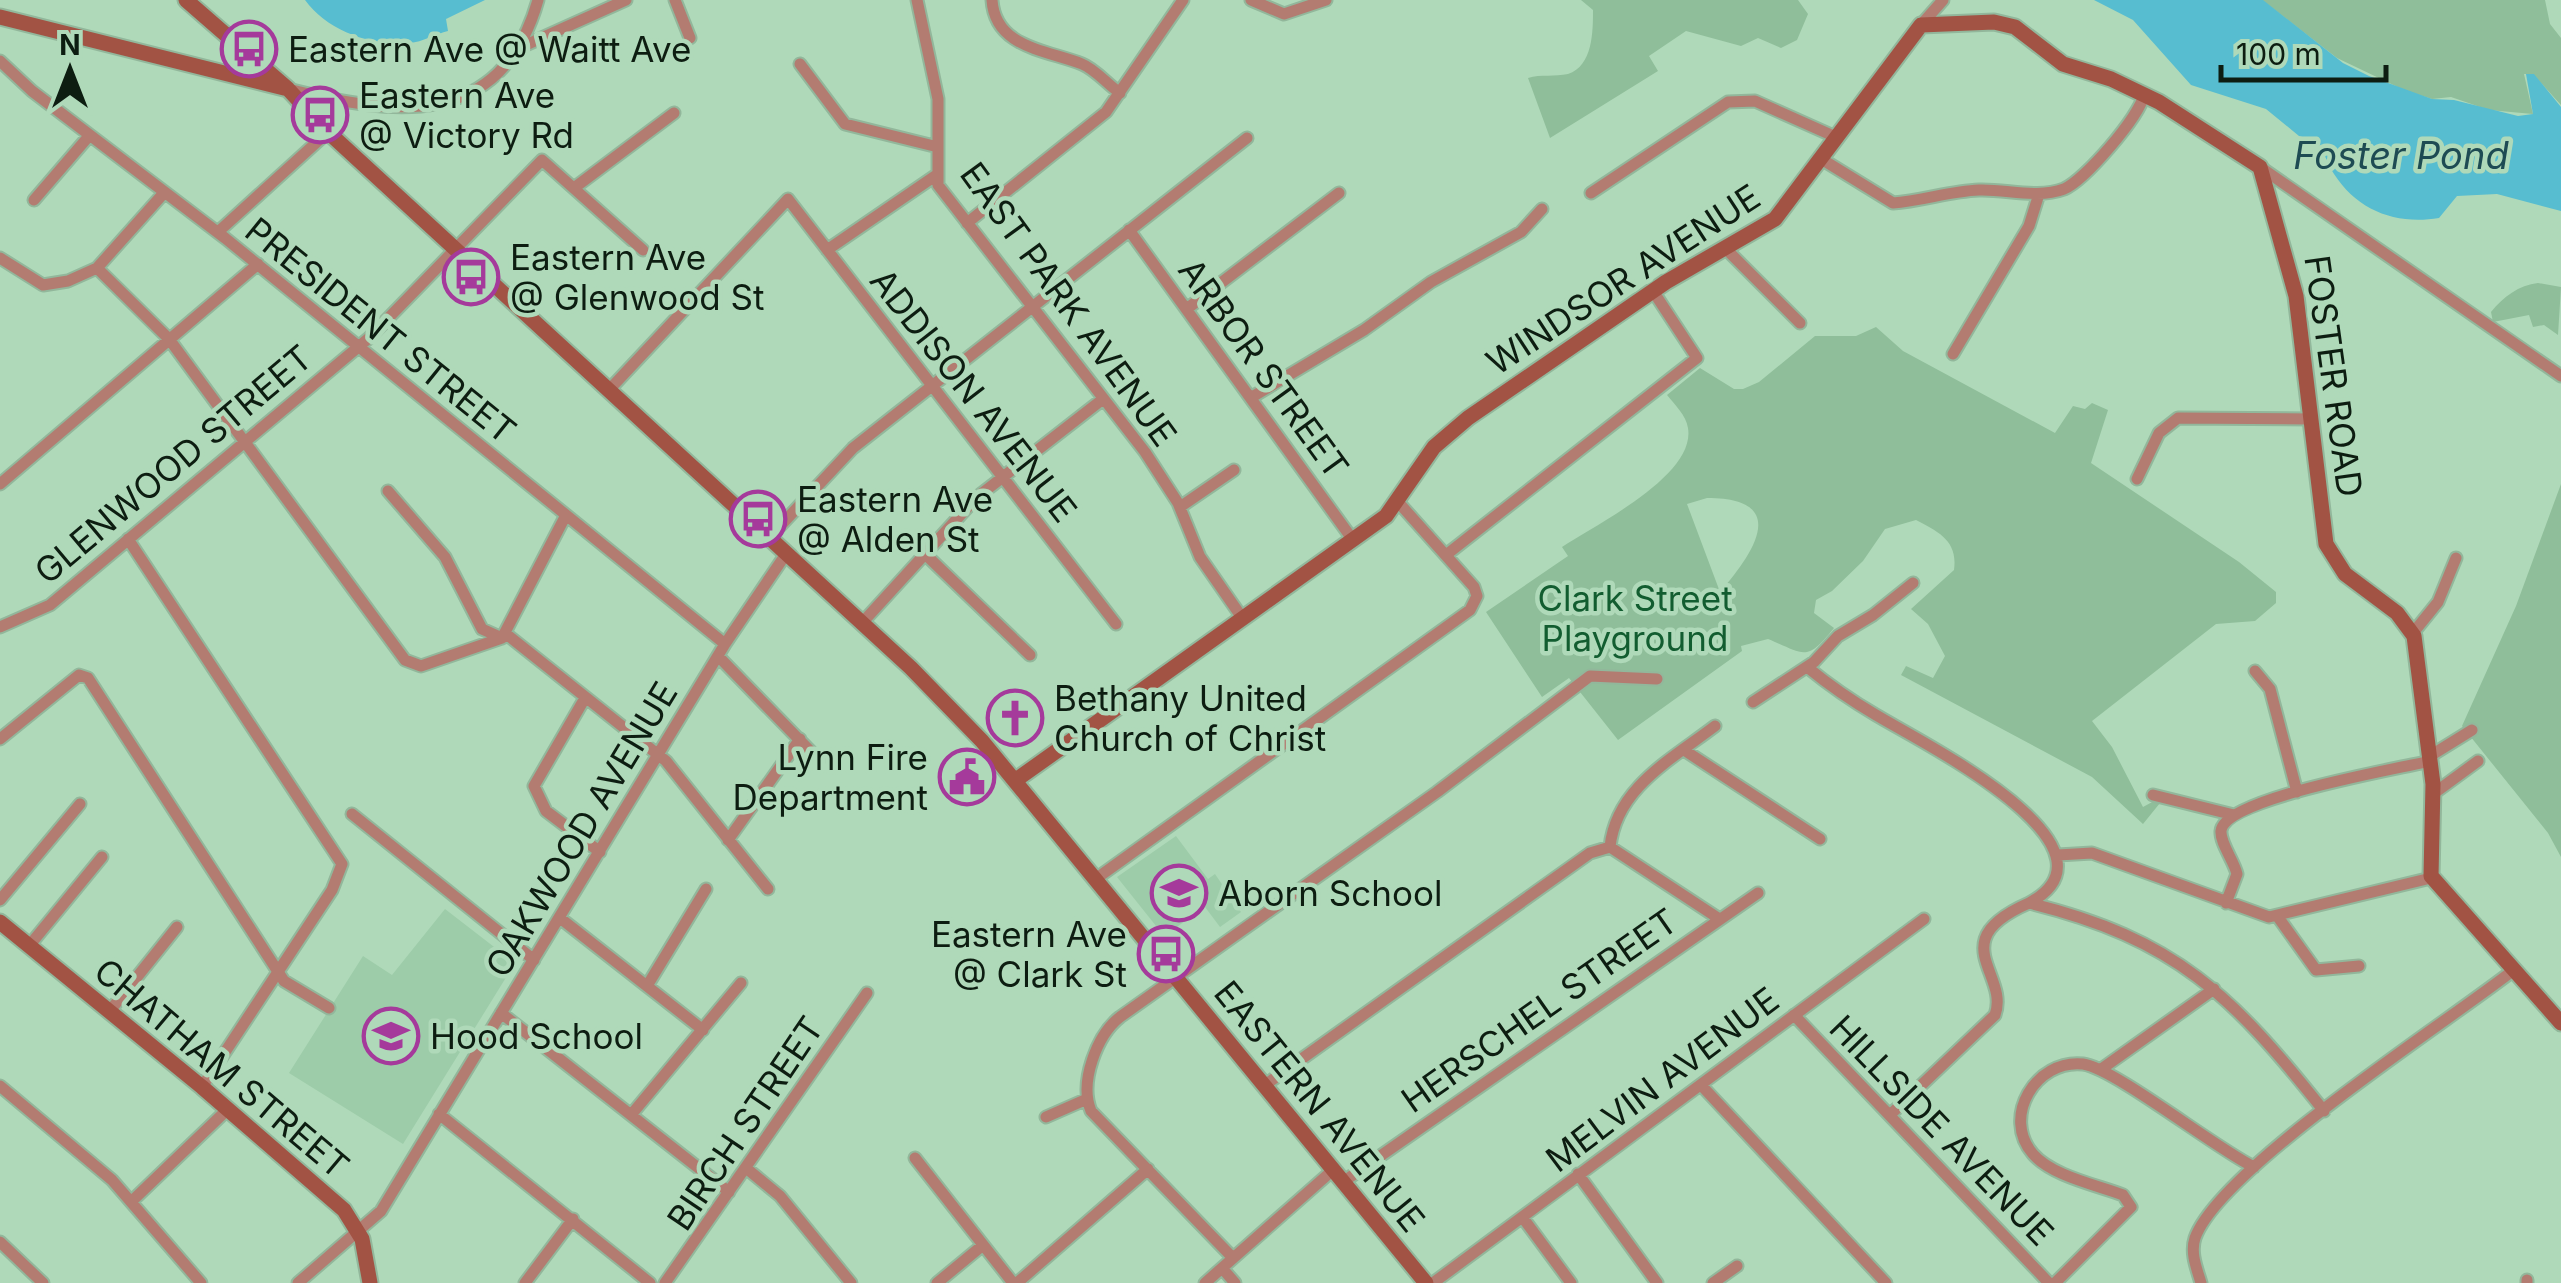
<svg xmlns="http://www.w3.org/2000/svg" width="2561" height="1283" font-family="Inter,sans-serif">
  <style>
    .built { fill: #9dcca9 }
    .green { fill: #8fbe9a; fill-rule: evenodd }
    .water { fill: #57bdd0 }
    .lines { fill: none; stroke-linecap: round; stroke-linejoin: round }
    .street-casing { stroke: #92b79b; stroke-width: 15 }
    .secondary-casing { stroke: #92b79b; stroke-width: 19 }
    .street { stroke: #b37c71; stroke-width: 11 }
    .secondary { stroke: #a25344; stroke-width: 15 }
    .labels { text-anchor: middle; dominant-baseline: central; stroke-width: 9; stroke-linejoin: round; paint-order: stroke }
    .poi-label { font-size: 35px; fill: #0d1d11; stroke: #afd9b9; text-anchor: start }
    .street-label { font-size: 35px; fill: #0d1d11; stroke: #afd9b9 }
    .park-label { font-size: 35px; fill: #125d30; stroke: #afd9b9 }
    .water-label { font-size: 38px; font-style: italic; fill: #1e4b53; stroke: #afd9b9 }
  </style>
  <rect width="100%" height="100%" fill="#afd9b9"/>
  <!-- built -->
  <path class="built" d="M1176,836L1208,879L1215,874L1241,912L1220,927L1205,907L1164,936L1117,877Z
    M445,909L515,963L403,1144L289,1073L363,956L392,975Z"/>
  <!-- green -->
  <path class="green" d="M1581,0H1798L1808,14L1797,40L1781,48L1758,38L1741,46L1686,31L1649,56L1658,71L1550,138L1528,78C1541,74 1555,77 1568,74C1593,66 1593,31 1593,10Z
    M2262,0H2545L2550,24L2561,38V105L2533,74H2524L2533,114L2489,110L2451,97L2432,99L2404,90L2337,58Z
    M2538,283L2561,287L2558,335L2544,325L2533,327L2529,315L2493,322L2491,312C2503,297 2519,285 2538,283Z
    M1876,327L1903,351L2055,433L2073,406L2085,409L2092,403L2108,410L2091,463L2239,562L2276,592V603L2255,621L2216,624L2092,721L2112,747L2143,807L2154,801L2160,803L2143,824L2092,777L1901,675L1906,666L1933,678L1945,656L1928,624L1911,609L1954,570C1958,541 1939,532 1916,520L1885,529L1863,561L1832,591L1816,600L1814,613L1834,628C1806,663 1805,654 1768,639L1741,646L1742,651L1618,740L1569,678L1542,697L1486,612L1568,556L1562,547C1597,524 1696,475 1688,428C1686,415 1675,405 1667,395L1700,368L1734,389H1743L1759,382L1815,336H1856ZM1707,498C1792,498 1753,554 1720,592L1687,504Z
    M2561,484V857L2548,833L2462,726L2516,606Z"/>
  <!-- water -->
  <path class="water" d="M305,0H485L446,19L448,31C436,34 422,42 410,43C373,47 327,31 305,0Z
    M2094,0H2263L2343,63L2369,76L2432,99L2454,100L2518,116L2533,114L2526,74H2534L2561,107V211L2497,194L2457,196L2439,218C2396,225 2358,211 2334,174C2326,162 2325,150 2313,140L2299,136L2266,109L2191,85L2133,20Z"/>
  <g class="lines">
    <!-- street casing -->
    <g class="street-casing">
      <path id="street" d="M675,0L690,38
        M917,0L938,99V185L1145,452L1178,503L1200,557L1243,619
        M992,0C995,48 1047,50 1082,64C1095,69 1107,84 1120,93
        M1251,0L1284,14L1326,0
        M1921,25L1943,0
        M517,49L626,0
        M0,61L32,91L225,238L725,644
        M800,64L845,124L938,147
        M288,89C393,115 501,131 538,0
        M1823,160L1893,203C1922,201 1950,191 1979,190C2007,189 2037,199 2064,189C2085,180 2139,117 2144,95
        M2260,167L2561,376
        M574,188L674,113
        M1591,193L1728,102L1755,101L1838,138
        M163,194L97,268L169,339L405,660L421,666L502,638L566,515
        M34,200L89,136
        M967,223L1106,112L1183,0
        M1129,230L1353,540
        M218,232L328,132
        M827,250L935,176
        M1727,250L1800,323
        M0,258L43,285L68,281L97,268
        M1188,308L1339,193
        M1953,354L2029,226L2039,194
        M609,390L788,199L1116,624
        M1252,397L1364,330L1431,282L1521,232L1542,209
        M2137,479L2159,433L2178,418L2311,419
        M0,484L258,264
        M388,491L445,557L482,629L502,638
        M1180,507L1234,470
        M769,538L853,448L1247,138
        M128,539L342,864L332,890L202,1087
        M925,554L1030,655
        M1446,555L1697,358L1653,291
        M862,623L976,498L1103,399
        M0,627L50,605L369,338L542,160L643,250
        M505,633L666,761L768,889
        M2413,633L2438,602L2456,558
        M718,656L819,760
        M1807,667C1829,685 1852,701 1876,715C1917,740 2134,847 2029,903
        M2255,671L2270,689L2297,792
        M585,698L534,786L546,811L600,852
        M1753,702L1814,662L1838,636L1873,615L1913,583
        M0,739L79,675L88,678L284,981L329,1008
        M1684,750L1820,839
        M2430,756L2472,730
        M2433,794L2478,761
        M2153,795L2234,815
        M352,814L534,960
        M728,840L800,739
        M1610,847C1616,788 1672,759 1715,726
        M1610,847L1718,918
        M2058,855L2092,853L2269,917L2431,878
        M1097,878L1470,610L1477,596L1474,587L1399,503
        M0,900L80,804
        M2226,903L2237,874C2234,861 2220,843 2221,831C2224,798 2398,769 2430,761
        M2278,917L2316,970L2359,966
        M560,918L703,1030
        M29,946L102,857
        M647,986L706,889
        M109,1012L177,927
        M501,1013L729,1192
        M1794,1015L2049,1283
        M2100,1070L2214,989
        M1265,1085L1590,853L1610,847
        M1701,1085L1886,1283
        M0,1086L112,1180L201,1283
        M439,1114L650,1283
        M1891,1114L1995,1015C2010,974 1942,941 2029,903C2176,939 2232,995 2324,1111
        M631,1115L741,983
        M1046,1117L1087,1099
        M915,1158L1013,1283
        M746,1168L780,1196L851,1283
        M1578,1174L1657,1283
        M1343,1182L1758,893
        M132,1201L228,1109
        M1523,1218L1571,1283
        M0,1242L43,1283
        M1233,1258L1091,1111C1079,1082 1097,1035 1120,1017L1437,792L1590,676L1657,679
        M1222,1268L1235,1283
        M298,1283L381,1211L725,644L786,554
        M525,1283L573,1219
        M665,1283L867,993
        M937,1283L983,1245
        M1017,1283L1148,1169
        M1205,1283L1333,1170
        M1433,1283L1924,919
        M1713,1283L1737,1266
        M2055,1283L2131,1207L2123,1195C2097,1185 2052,1176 2033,1154C2001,1117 2036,1059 2083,1064C2114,1068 2215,1148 2254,1167
        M2201,1283C2197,1269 2190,1253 2195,1238C2220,1168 2448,1022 2515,969
        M2527,1283V1280"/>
    </g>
    <!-- secondary casing -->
    <g class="secondary-casing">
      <path id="secondary" d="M186,0L288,89L328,132L911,668L982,741L1426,1283
        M0,17L284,88
        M1016,780L1386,516L1434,447L1468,418L1666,282L1775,219L1921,25L1994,22L2015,27L2063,64L2111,79L2159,102L2260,167L2296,296L2326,544L2345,574L2397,613L2414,636L2433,784L2431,876L2561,1023
        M0,922L202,1087L344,1210L362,1239L370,1283"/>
    </g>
    <!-- street -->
    <use href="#street" class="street"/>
    <!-- secondary -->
    <use href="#secondary" class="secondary"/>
  </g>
  <!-- icons -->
  <defs>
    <g id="bus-ring" transform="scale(2.875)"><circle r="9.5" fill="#afd9b9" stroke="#a53a9b" stroke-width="1.5"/><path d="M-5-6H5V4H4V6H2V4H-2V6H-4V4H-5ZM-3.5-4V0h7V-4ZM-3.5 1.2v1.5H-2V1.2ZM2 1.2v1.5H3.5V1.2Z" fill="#a53a9b"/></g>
    <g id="church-ring" transform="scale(2.875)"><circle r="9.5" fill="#afd9b9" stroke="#a53a9b" stroke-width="1.5"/><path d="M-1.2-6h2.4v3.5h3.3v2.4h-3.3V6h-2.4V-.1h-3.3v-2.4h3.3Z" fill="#a53a9b"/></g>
    <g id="civic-ring" transform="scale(2.875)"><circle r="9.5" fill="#afd9b9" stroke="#a53a9b" stroke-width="1.5"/><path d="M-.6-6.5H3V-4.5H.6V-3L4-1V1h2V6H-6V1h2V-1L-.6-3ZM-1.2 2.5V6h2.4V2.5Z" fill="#a53a9b"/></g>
    <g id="school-ring" transform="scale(2.875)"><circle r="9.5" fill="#afd9b9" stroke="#a53a9b" stroke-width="1.5"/><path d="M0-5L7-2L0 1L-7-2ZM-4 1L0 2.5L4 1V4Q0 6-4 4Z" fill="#a53a9b"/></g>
  </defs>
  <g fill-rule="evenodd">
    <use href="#bus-ring" x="249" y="49"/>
    <use href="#bus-ring" x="320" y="115"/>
    <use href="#bus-ring" x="471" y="277"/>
    <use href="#bus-ring" x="758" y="519"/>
    <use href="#church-ring" x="1015" y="718"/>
    <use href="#civic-ring" x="967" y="777"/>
    <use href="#school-ring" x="1179" y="893"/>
    <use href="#bus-ring" x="1166" y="954"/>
    <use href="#school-ring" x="391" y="1036"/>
  </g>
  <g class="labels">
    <!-- poi labels -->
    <g class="poi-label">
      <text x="288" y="49">Eastern Ave @ Waitt Ave</text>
      <text x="359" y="95">Eastern Ave<tspan x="359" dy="40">@ Victory Rd</tspan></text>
      <text x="510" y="257">Eastern Ave<tspan x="510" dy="40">@ Glenwood St</tspan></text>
      <text x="797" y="499">Eastern Ave<tspan x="797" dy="40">@ Alden St</tspan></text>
      <text x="1054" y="698">Bethany United<tspan x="1054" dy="40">Church of Christ</tspan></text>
      <text x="928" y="757" text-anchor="end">Lynn Fire<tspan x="928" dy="40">Department</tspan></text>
      <text x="1218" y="893">Aborn School</text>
      <text x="1127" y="934" text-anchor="end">Eastern Ave<tspan x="1127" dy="40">@ Clark St</tspan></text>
      <text x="430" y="1036">Hood School</text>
    </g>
    <!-- street labels -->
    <g class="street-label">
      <text transform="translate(1623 279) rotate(-33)">WINDSOR AVENUE</text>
      <text transform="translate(1069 304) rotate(54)">EAST PARK AVENUE</text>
      <text transform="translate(381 330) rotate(39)">PRESIDENT STREET</text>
      <text transform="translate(1264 368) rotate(54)">ARBOR STREET</text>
      <text transform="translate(2334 376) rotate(82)">FOSTER ROAD</text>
      <text transform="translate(974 395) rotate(52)">ADDISON AVENUE</text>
      <text transform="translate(173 464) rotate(-40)">GLENWOOD STREET</text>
      <text transform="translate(581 829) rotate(-59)">OAKWOOD AVENUE</text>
      <text transform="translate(1539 1010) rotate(-35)">HERSCHEL STREET</text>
      <text transform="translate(222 1068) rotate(40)">CHATHAM STREET</text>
      <text transform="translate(1662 1079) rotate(-37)">MELVIN AVENUE</text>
      <text transform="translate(1320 1106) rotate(51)">EASTERN AVENUE</text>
      <text transform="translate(745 1123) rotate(-56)">BIRCH STREET</text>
      <text transform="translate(1942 1130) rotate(46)">HILLSIDE AVENUE</text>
    </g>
    <!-- park labels -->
    <g class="park-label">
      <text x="1635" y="598">Clark Street<tspan x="1635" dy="40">Playground</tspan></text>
    </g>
    <!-- water labels -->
    <g class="water-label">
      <text x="2401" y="155">Foster Pond</text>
    </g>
  </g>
  <!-- north arrow -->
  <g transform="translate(70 70)" stroke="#afd9b9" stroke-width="8" paint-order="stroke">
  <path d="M0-8L18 38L0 25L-18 38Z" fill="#0d1d11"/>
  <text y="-15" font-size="28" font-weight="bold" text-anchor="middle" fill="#0d1d11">N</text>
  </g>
  <!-- scale -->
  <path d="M2221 65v15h165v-15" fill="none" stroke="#0d1d11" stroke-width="5"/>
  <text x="2236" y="65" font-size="30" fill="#0d1d11" stroke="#afd9b9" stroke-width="8" paint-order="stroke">100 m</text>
</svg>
